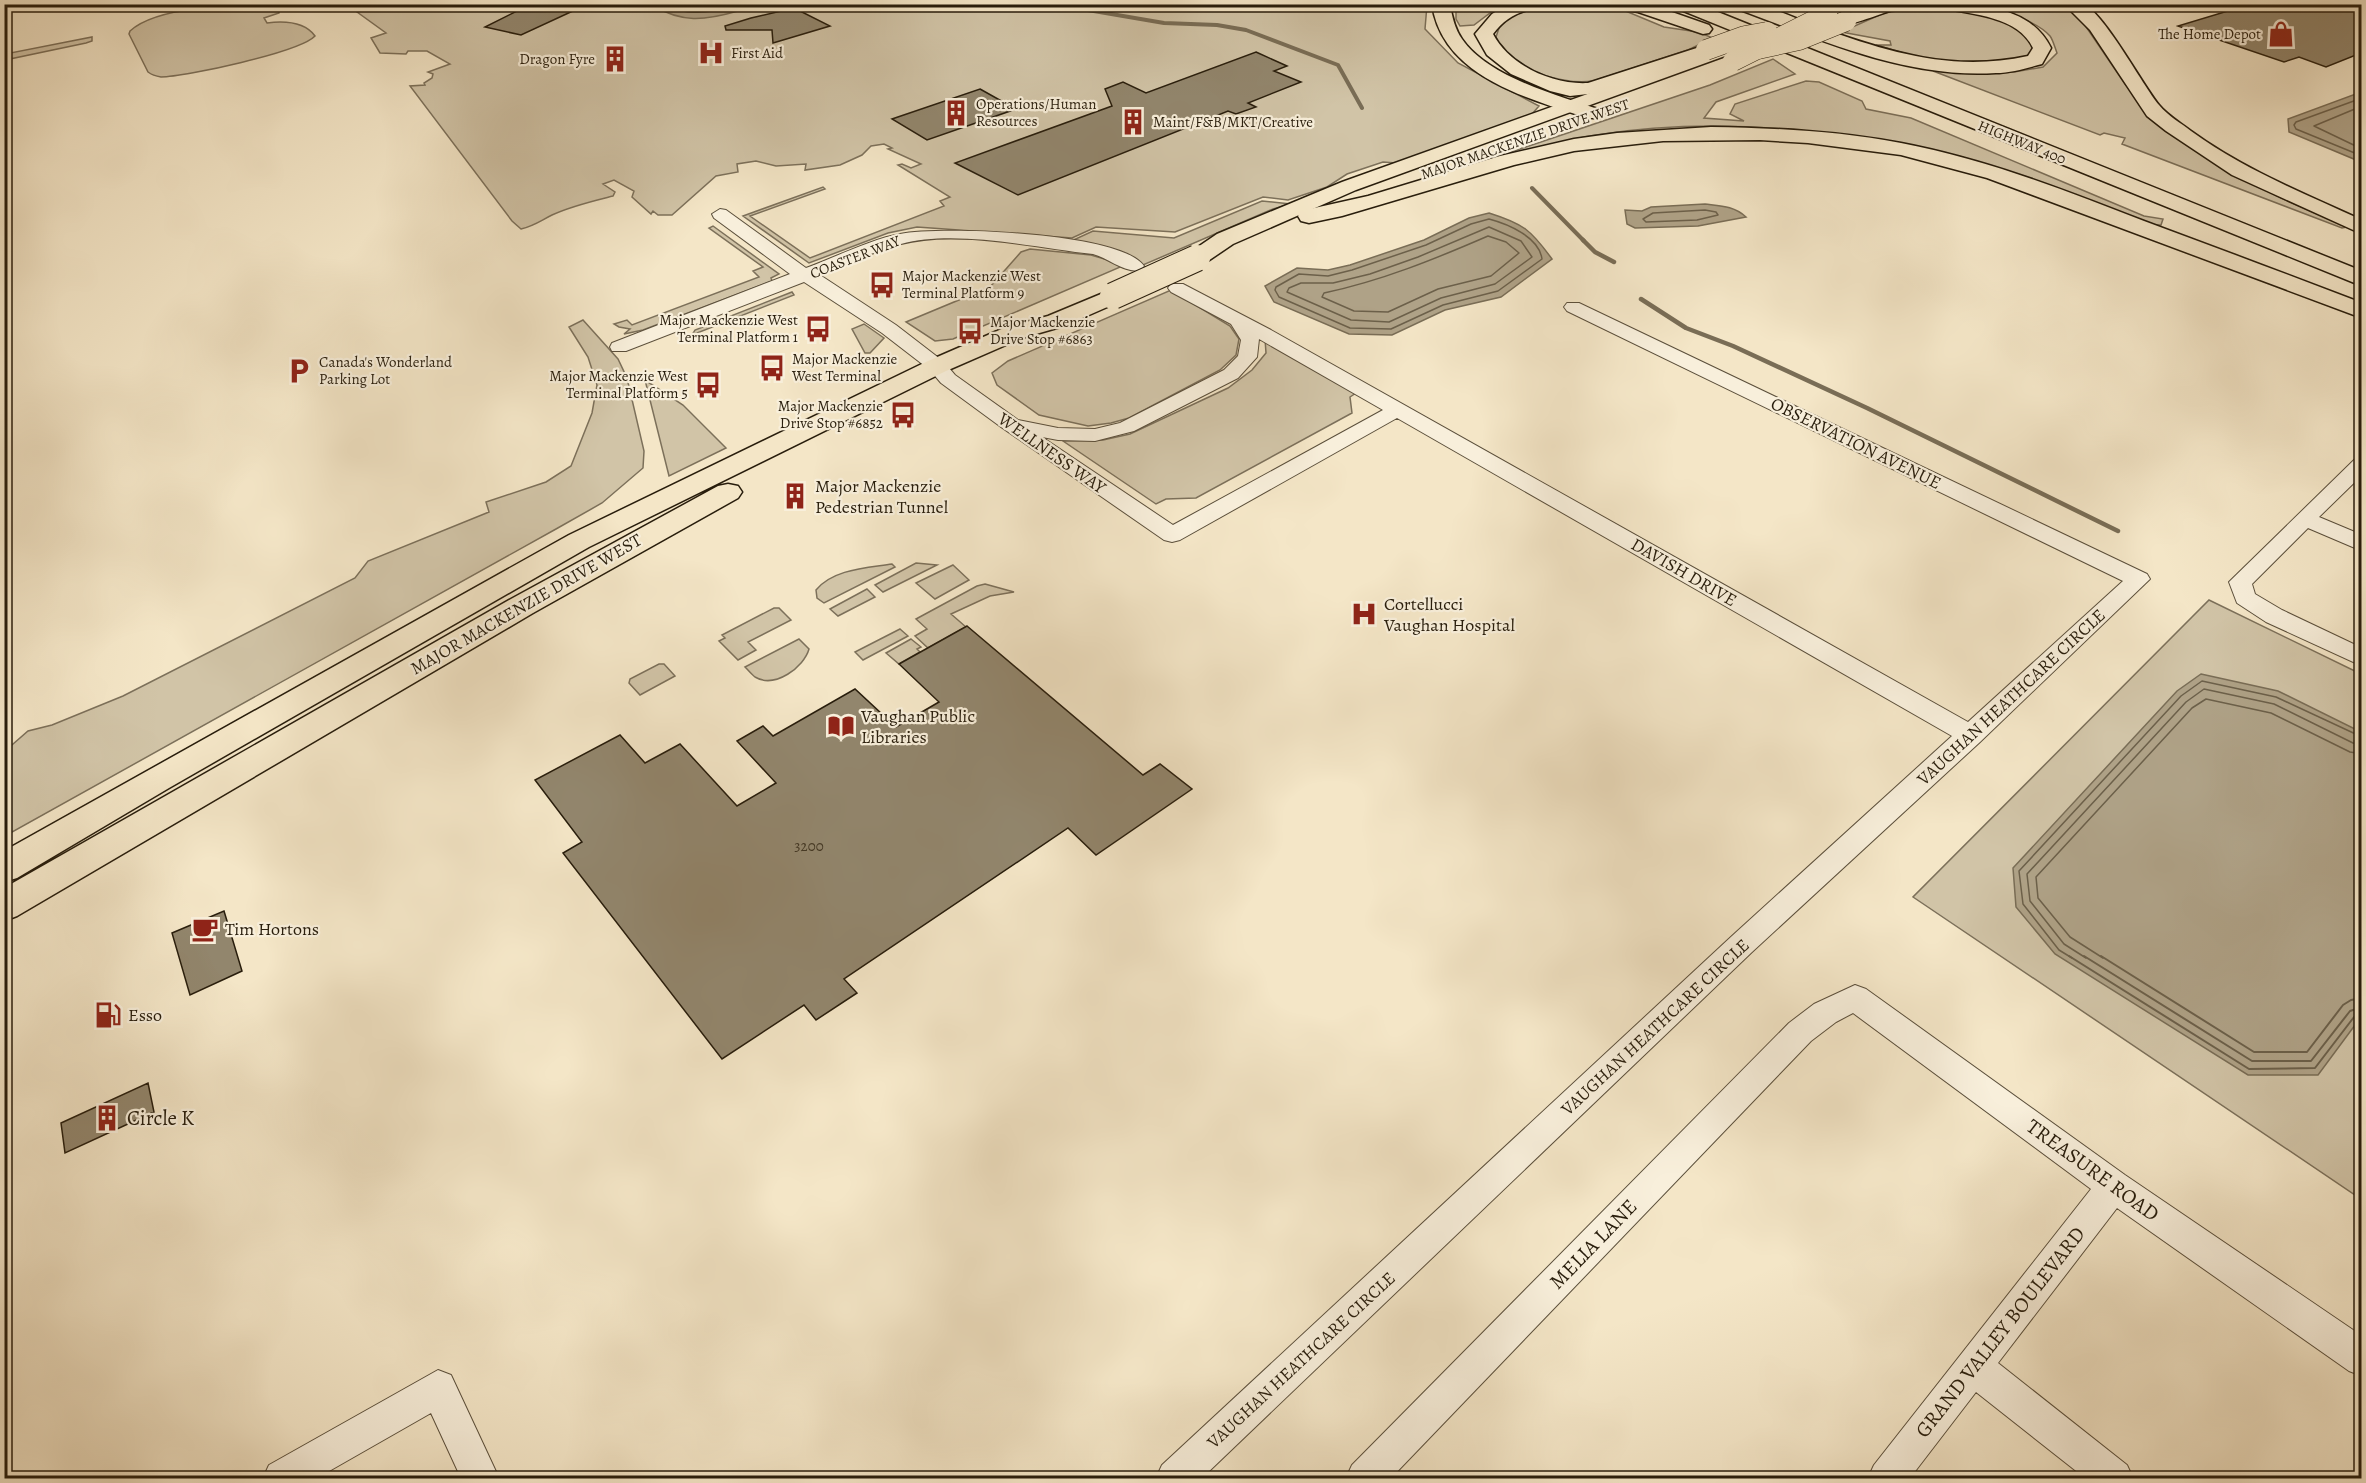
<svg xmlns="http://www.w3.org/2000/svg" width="2366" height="1483" font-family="Alegreya,serif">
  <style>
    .green { fill: #d1c4a7; stroke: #7c705a; stroke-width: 1.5 }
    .water { fill: #afa287; stroke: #796d56; stroke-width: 1.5 }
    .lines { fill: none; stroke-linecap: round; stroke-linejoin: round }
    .shore-far1 { stroke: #6c604a; stroke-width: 1.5 }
    .shore { stroke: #6c604a; stroke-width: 2 }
    .stream-far1 { stroke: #796d56; stroke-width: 4 }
    .stream { stroke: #796d56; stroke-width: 4.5 }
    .building { fill: #92866d; stroke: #281d0c; stroke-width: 1.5 }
    .minor-casing { stroke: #5b4f3b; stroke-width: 2 }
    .major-casing { stroke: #281d0c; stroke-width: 3 }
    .highway-casing { stroke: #281d0c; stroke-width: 3 }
    .minor { fill: #f8efdb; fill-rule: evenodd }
    .major { fill: #f4e6c7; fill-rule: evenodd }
    .highway { fill: #f4e6c7; fill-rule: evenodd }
    .major-bridge-far1-casing { stroke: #281d0c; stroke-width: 21; stroke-linecap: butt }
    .major-bridge-casing { stroke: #281d0c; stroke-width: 28; stroke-linecap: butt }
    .highway-bridge-casing { stroke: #281d0c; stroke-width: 21; stroke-linecap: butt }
    .major-bridge-far1 { stroke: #f4e6c7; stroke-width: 20 }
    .major-bridge { stroke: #f4e6c7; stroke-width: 26 }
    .highway-bridge { stroke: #f4e6c7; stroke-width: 20 }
    .labels { text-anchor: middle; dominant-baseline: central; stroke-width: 4.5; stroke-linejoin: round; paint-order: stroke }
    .far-poi-label { font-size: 15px; fill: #281d0c; stroke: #f8efdb; text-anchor: start }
    .far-street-label { font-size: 15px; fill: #281d0c; stroke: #f8efdb }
    .number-label { font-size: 15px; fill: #423724 }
    .street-label { font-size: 18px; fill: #281d0c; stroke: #f8efdb }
    .poi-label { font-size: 18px; fill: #281d0c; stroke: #f8efdb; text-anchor: start }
    .near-poi-label { font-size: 21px; fill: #281d0c; stroke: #f8efdb; text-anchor: start }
    .near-street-label { font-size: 21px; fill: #281d0c; stroke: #f8efdb }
  </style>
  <rect width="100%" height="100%" fill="#f4e6c7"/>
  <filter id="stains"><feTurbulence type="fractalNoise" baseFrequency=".00333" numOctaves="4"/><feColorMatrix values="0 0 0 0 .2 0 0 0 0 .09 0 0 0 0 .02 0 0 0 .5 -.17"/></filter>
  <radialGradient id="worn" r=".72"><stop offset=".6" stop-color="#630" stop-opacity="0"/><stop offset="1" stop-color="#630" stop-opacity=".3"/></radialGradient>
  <!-- green -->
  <path class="green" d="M1592,4L1616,7L1664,27L1698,32L1713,38L1688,50L1593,81C1567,85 1519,72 1501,50C1499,47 1497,41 1496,37L1501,22C1529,5 1559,5 1592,4Z
    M274,5L279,9V13L264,18L267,23C283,21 304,21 315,36C300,52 185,77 161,77C155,76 152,75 148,72L129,34L130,31C157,6 237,4 274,5Z
    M352,5H1427L1425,29L1458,63L1539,106L1532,114L1396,163L1383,162L1347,174L1327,187L1288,200L1263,197L1175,232L1096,227L1072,238L917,227L888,233L809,263L743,216L823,187L825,189L750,216L810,258L944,206L940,201L950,197L898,165L902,164L911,168L921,164L888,149L892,148L884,144L871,146L862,155L840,165L805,170L806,164L776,166L756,161L737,164L738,172L716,176L672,215H658L653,211L651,214L632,197L634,191L614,180L603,184L615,192L613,196C593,201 571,206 552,215C540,221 534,226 521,229L512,221L410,86L425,85L424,83L432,78L433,74L428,72L450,64L427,51H408L406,54L380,53L371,38L386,33L357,12L362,10Z
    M1456,5H1514L1494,10L1474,25L1460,26L1456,19Z
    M1966,5H2065L2076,12L2125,84L2152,115L2245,179L2281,198L2347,227L2342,228L2122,144L2125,138L2104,133L2100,135L1933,71L1979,74L2014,72L2043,67L2057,53C2055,48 2053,40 2050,36C2033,17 1990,8 1966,5Z
    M1916,8C1947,8 2000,10 2024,31C2028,35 2031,42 2034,47L2026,57L1980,66L1921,58L1876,45H1891L1890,41L1841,32L1884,13Z
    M92,37V41L86,43L5,60V54Z
    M1773,59L1795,74L1716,102L1704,118L1744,121L1730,114L1735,104L1806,81L1819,82L1862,101L1866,109L1911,118L2144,216L2163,219L2161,225H2151L2126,216L1825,133C1750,124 1671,123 1596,135C1564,140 1533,150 1502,158L1499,156L1710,85Z
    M1262,201L1291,204L1273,209L1143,265L1132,258L1069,242L1093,231L1174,238Z
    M713,226L779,274L771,278L772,281L643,330L624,334L630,329L619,327L614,324L627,320L632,325L759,277L753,271L763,267L709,228Z
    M1030,249L1091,255L1125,265L953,339L935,341L906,322L990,287L1021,252Z
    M1171,290L1230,326L1239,339L1236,355L1220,370L1129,418L1111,423L1088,426L1039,415L997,385L992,373L1008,361Z
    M792,292L794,295L692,335L695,330Z
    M583,320L618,359L627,378L644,451L643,468L602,503L556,529L5,836V751L28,731L52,725L123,696L355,578L368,561L489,512L486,502L546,482L571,466L592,413L597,385L588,357L569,327Z
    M864,324L884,338L870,353H865L852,329Z
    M1265,339L1359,391L1350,397L1352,413L1196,498L1166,499L1156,504L1063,441L1103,440L1130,434L1228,388L1252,370L1266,353Z
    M645,380L683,405L726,448L669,476Z
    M916,563L937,565L883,592L875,585Z
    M892,564L895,567L824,603L817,598L816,590C833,569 867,568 892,564Z
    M953,565L969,580L935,599L916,583Z
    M985,584L1014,592L990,596L951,614L966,627L928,648L915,636L927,629L916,619L977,586Z
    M867,589L875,597L838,616L830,609Z
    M2209,600L2361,674V1199L1913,897Z
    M774,608H779L791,620L748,642L756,650L738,660L719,641L725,638L722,635Z
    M900,629L908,636L863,660L855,652Z
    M799,639L809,649C804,667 775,689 755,677C752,675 748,670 745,667Z
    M911,639L921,647L917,649L920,652L899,664L886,653Z
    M659,664H664L675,676L640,695L629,683L630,679Z"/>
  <!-- water -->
  <path class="water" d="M651,5H746L743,9L737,8L738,11C703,21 683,23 651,5Z
    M2361,92V162L2289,132L2288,119Z
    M1705,204C1721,206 1734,206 1746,217L1698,226L1635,228L1627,224L1625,210L1642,211L1651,207Z
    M1489,213C1524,224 1531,230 1552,259L1501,297L1445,310L1392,335L1349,334L1274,302L1265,286L1297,268L1328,270L1350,265L1424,240L1469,218Z
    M2201,674L2278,691L2361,732V1017L2318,1075H2248L2055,954L2016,907L2013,868L2177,691Z"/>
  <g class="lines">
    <!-- shore-far1 -->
    <path class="shore-far1" d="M663,4C686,16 711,14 735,4
      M2362,98L2296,122L2294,125L2296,129L2362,156
      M2362,106L2314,126L2362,149
      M1705,210L1716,212L1718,215L1697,220L1646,222L1643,219L1653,213Z
      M1489,219C1508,224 1539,237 1542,259L1498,291L1443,305L1391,329L1350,328L1279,297L1275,290L1276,287L1299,274L1328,276L1352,270L1426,245L1471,224Z
      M1489,227L1521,241L1532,257L1495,284L1441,298L1389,322L1351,320L1287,292L1289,288L1301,283H1333L1370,274L1418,257Z
      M1488,236L1506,242L1519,253L1491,276L1438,289L1388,312L1354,311L1322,297L1324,293C1381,281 1435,259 1488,236Z
      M2072,958L2059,950L2023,904L2019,871L2181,696L2202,681L2276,697L2362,737
      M2086,958L2064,944L2030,901L2027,874L2186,702L2204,689L2274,704L2353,743L2362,745
      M2103,958L2070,937L2038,898L2036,877L2192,708L2206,699L2271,713L2350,752L2362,754"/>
    <!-- shore -->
    <path class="shore" d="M2069,956L2249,1069L2315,1068L2354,1017L2362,1015
      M2084,956L2252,1061H2311L2350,1011L2362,1007
      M2101,956L2254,1052H2307L2343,1005L2351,1000L2362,998"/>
    <!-- stream-far1 -->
    <path class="stream-far1" d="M1073,4L1082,9L1164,23L1217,25L1246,30L1338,65L1362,108
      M1532,188L1584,241"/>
    <!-- stream -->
    <path class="stream" d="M1583,240L1595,252L1614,262
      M1641,299L1686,328L1733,346L1867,408L2118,531"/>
  </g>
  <!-- building -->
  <path class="building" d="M531,4H588L521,35L485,27Z
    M2251,4H2361V53L2326,67L2299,57L2284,62L2178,26Z
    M794,8L830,26L773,43L772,30H726L725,26L751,18Z
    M1256,52L1287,66L1274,71L1301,82L1248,103L1256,107L1236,114L1228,111L1018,195L955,163L1112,106L1105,89L1123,82L1146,93Z
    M980,89L1016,109L927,140L892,119Z
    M967,626L1143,775L1160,764L1192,789L1096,855L1068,828L844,979L857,993L816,1020L804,1005L722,1059L563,853L582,842L535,780L620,735L645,763L680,744L737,806L776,783L737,741L763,726L773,736L855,689L896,727L939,702L899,664Z
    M224,911L242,971L190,995L172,933Z
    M148,1083L154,1112L65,1153L61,1123Z"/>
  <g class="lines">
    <!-- minor casing -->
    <g class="minor-casing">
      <path id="minor" d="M720,209L726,210L806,268C834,258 871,239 900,234C940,226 1121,232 1144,266L1141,270C1126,274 1108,258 1093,254C1037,248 956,229 901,244C874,251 846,265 820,275L896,325L944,362L955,375L1018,420L1058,428L1095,429L1120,423L1224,370L1238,356L1241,340L1231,324L1171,292L1168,288L1171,284H1183L1271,330L1968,722L2123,581L1567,311L1564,307L1567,303H1579L2147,574L2150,579L1980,742L1752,952L1202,1478H1156L1162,1465L1732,936L1952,736L1397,418L1180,540L1172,542L1164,540L1001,427L941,383L930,370L882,333L804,282L626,351H612L610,347L612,343L790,274L714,218L712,214ZM1259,339L1383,410L1173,525L1042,437L1058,440L1095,441L1134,431L1238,378L1257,357Z
        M2362,457V475L2319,517L2362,535V551L2308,528L2252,584L2255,594L2282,610L2362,648V666L2266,622L2237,603L2229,582L2355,459Z
        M1855,985L1866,989L2125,1175L2362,1336V1376L2349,1371L2117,1208L1998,1363L2127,1465L2133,1478H2085L1976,1392L1910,1478H1868L1874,1465L2091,1189L1853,1013L1836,1022L1811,1041L1391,1478H1346L1352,1465L1789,1023L1814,1004Z
        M438,1370L451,1375L499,1478H461L431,1413L317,1478H263L269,1465Z"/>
    </g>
    <!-- major casing -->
    <g class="major-casing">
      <path id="major" d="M1831,4H1853L1833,18H1821L1818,14Z
        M1741,39L1747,40L1750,44L1747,48L1356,190L1233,244L1205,263L1197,265L1189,263L1186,258L1189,253L1217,234L1342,182Z
        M1113,289L1121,291L1125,296L1121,301L1064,326L1022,338L946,371L589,547L169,788L17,878L4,882V851L569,535L928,361L1004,328L1048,316Z
        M728,484L738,486L742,492L738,498L533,613L17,916L4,921V888L511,599L718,486Z"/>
    </g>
    <!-- highway casing -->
    <g class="highway-casing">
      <path id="highway" d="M1432,4H1450C1452,17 1455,29 1462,39C1488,77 1559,96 1601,110L1604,114L1601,118H1587C1528,98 1442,77 1432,4Z
        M1509,4H1537L1535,8C1517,12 1504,19 1493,34C1510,66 1553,85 1588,83L1706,45L1712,46L1715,50L1712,54L1597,93L1570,96L1550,91L1511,74L1487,55L1475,34L1492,14Z
        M1613,4H1649L1709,25L1712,29L1709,33L1703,34L1638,12L1615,8Z
        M1674,4H1698L2362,271V286L1676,8Z
        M1733,4C1741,4 1752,3 1760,5C1781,11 1801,21 1821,28C1891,53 1954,72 2028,56L2033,48C2018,16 1973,15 1943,8L1941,4C1981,4 2031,7 2051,48L2042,64C2027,68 2011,73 1996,73C1905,79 1819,39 1735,8Z
        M1902,4L1900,8C1886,11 1850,27 1840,25L1837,21L1840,17L1870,4Z
        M2064,4C2069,4 2077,3 2082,4C2102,9 2143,86 2159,105C2168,116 2181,123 2191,131C2243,169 2303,193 2362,220V234L2232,175L2166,131L2147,116L2090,30Z
        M1711,127C1775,128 1839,131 1901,143C1985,159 2065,190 2144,221C2217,248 2289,275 2362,303V318L1987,178L1901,155L1808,143L1760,140L1663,141L1574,151L1514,165L1342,216L1309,223L1301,221L1298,216L1301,211L1368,196L1500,156L1574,139L1617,133Z"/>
    </g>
    <!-- minor -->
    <use href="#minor" class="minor"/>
    <!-- major -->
    <use href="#major" class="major"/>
    <!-- highway -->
    <use href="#highway" class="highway"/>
    <!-- major-bridge-far1 casing -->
    <g class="major-bridge-far1-casing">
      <path id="major-bridge-far1" d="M1733,61L1827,14"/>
    </g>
    <!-- major-bridge casing -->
    <g class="major-bridge-casing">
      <path id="major-bridge" d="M1113,296L1197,258"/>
    </g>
    <!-- highway-bridge casing -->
    <g class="highway-bridge-casing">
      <path id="highway-bridge" d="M1758,49L1799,40L1846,21
        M1706,50L1745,36L1767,32"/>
    </g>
    <!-- major-bridge-far1 -->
    <use href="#major-bridge-far1" class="major-bridge-far1"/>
    <!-- major-bridge -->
    <use href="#major-bridge" class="major-bridge"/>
    <!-- highway-bridge -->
    <use href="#highway-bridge" class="highway-bridge"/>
  </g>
  <!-- icons -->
  <defs>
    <g id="shop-bare" transform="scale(2.07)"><path d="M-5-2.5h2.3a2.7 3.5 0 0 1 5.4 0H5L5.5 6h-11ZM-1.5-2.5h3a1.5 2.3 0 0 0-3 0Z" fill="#8f2418" stroke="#f8efdb" stroke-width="2.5" paint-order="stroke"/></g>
    <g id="hospital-bare" transform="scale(2.07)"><path d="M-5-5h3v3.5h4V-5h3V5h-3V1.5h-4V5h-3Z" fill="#8f2418" stroke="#f8efdb" stroke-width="2.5" paint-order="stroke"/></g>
    <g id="building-bare" transform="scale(2.07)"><path d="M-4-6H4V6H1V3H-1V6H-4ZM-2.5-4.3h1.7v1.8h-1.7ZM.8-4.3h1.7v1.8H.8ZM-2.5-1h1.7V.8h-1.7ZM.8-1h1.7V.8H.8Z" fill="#8f2418" stroke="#f8efdb" stroke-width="2.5" paint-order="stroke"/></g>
    <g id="bus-bare" transform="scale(2.07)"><path d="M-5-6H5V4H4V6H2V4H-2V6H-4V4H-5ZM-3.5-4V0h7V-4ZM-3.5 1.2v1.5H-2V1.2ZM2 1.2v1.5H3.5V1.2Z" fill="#8f2418" stroke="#f8efdb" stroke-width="2.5" paint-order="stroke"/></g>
    <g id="parking-bare" transform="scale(2.07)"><path d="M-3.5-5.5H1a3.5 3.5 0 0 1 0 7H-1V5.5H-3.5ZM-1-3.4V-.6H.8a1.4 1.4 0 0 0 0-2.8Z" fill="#8f2418" stroke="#f8efdb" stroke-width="2.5" paint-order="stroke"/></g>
    <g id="library-bare" transform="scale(2.07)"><path d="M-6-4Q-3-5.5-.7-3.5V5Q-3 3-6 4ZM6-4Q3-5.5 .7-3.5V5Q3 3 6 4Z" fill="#8f2418" stroke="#f8efdb" stroke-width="2.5" paint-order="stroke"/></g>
    <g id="cafe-bare" transform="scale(2.07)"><path d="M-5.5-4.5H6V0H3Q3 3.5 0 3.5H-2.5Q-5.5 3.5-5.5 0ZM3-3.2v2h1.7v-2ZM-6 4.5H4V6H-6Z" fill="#8f2418" stroke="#f8efdb" stroke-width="2.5" paint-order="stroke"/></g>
    <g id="fuel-bare" transform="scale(2.07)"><path d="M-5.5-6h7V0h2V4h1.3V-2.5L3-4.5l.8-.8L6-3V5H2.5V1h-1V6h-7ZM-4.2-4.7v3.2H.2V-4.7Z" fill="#8f2418" stroke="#f8efdb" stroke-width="2.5" paint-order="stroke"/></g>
  </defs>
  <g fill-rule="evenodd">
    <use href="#shop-bare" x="2281" y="34"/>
    <use href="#hospital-bare" x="711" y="53"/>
    <use href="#building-bare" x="615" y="59"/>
    <use href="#building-bare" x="956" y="113"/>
    <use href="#building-bare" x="1133" y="122"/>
    <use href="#bus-bare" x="882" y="285"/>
    <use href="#bus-bare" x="818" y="329"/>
    <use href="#bus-bare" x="970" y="331"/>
    <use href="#bus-bare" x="772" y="368"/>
    <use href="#parking-bare" x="299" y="371"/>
    <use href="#bus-bare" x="708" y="385"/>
    <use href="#bus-bare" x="903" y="415"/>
    <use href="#building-bare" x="795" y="496"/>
    <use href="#hospital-bare" x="1364" y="614"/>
    <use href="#library-bare" x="841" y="726"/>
    <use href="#cafe-bare" x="205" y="929"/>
    <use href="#fuel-bare" x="108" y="1015"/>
    <use href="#building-bare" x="107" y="1118"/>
  </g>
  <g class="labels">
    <!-- far-poi labels -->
    <g class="far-poi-label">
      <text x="2261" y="34" text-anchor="end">The Home Depot</text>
      <text x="731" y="53">First Aid</text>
      <text x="595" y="59" text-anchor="end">Dragon Fyre</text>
      <text x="976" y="104">Operations/Human<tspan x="976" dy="17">Resources</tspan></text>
      <text x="1153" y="122">Maint/F&amp;B/MKT/Creative</text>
      <text x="902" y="276">Major Mackenzie West<tspan x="902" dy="17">Terminal Platform 9</tspan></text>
      <text x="798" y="320" text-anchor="end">Major Mackenzie West<tspan x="798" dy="17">Terminal Platform 1</tspan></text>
      <text x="990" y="322">Major Mackenzie<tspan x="990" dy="17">Drive Stop #6863</tspan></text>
      <text x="792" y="359">Major Mackenzie<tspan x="792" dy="17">West Terminal</tspan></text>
      <text x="319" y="362">Canada's Wonderland<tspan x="319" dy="17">Parking Lot</tspan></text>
      <text x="688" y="376" text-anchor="end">Major Mackenzie West<tspan x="688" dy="17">Terminal Platform 5</tspan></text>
      <text x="883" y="406" text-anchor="end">Major Mackenzie<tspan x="883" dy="17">Drive Stop #6852</tspan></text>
    </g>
    <!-- far-street labels -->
    <g class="far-street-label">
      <text transform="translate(1525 139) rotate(-19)">MAJOR MACKENZIE DRIVE WEST</text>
      <text transform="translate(2022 142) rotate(22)">HIGHWAY 400</text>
      <text transform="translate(855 257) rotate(-21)">COASTER WAY</text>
    </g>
    <!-- number labels -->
    <g class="number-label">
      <text x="809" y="846">3200</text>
    </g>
    <!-- street labels -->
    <g class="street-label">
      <text transform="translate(1856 443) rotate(26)">OBSERVATION AVENUE</text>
      <text transform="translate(1052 453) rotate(35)">WELLNESS WAY</text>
      <text transform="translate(1684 572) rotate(30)">DAVISH DRIVE</text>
      <text transform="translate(526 604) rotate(-30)">MAJOR MACKENZIE DRIVE WEST</text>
      <text transform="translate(2011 697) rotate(-43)">VAUGHAN HEATHCARE CIRCLE</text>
      <text transform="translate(1655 1027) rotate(-43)">VAUGHAN HEATHCARE CIRCLE</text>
      <text transform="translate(1301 1360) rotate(-43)">VAUGHAN HEATHCARE CIRCLE</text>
    </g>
    <!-- poi labels -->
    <g class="poi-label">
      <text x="815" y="486">Major Mackenzie<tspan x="815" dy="21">Pedestrian Tunnel</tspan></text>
      <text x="1384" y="604">Cortellucci<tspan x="1384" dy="21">Vaughan Hospital</tspan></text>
      <text x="861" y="716">Vaughan Public<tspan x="861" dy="21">Libraries</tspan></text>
      <text x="225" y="929">Tim Hortons</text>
      <text x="128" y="1015">Esso</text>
    </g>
    <!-- near-poi labels -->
    <g class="near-poi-label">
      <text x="127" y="1118">Circle K</text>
    </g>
    <!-- near-street labels -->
    <g class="near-street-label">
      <text transform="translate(2093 1170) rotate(36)">TREASURE ROAD</text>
      <text transform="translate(1593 1244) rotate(-46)">MELIA LANE</text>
      <text transform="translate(2000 1332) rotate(-52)">GRAND VALLEY BOULEVARD</text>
    </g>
  </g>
  <!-- margin -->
  <rect width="2366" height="1483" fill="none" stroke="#f4e6c7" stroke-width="24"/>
  <rect x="6" y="6" width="2354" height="1471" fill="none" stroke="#281d0c" stroke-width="3"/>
  <rect x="12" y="12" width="2342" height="1459" fill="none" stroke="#281d0c" stroke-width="1.5"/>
  <rect width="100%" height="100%" filter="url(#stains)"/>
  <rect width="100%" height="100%" fill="url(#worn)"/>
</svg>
